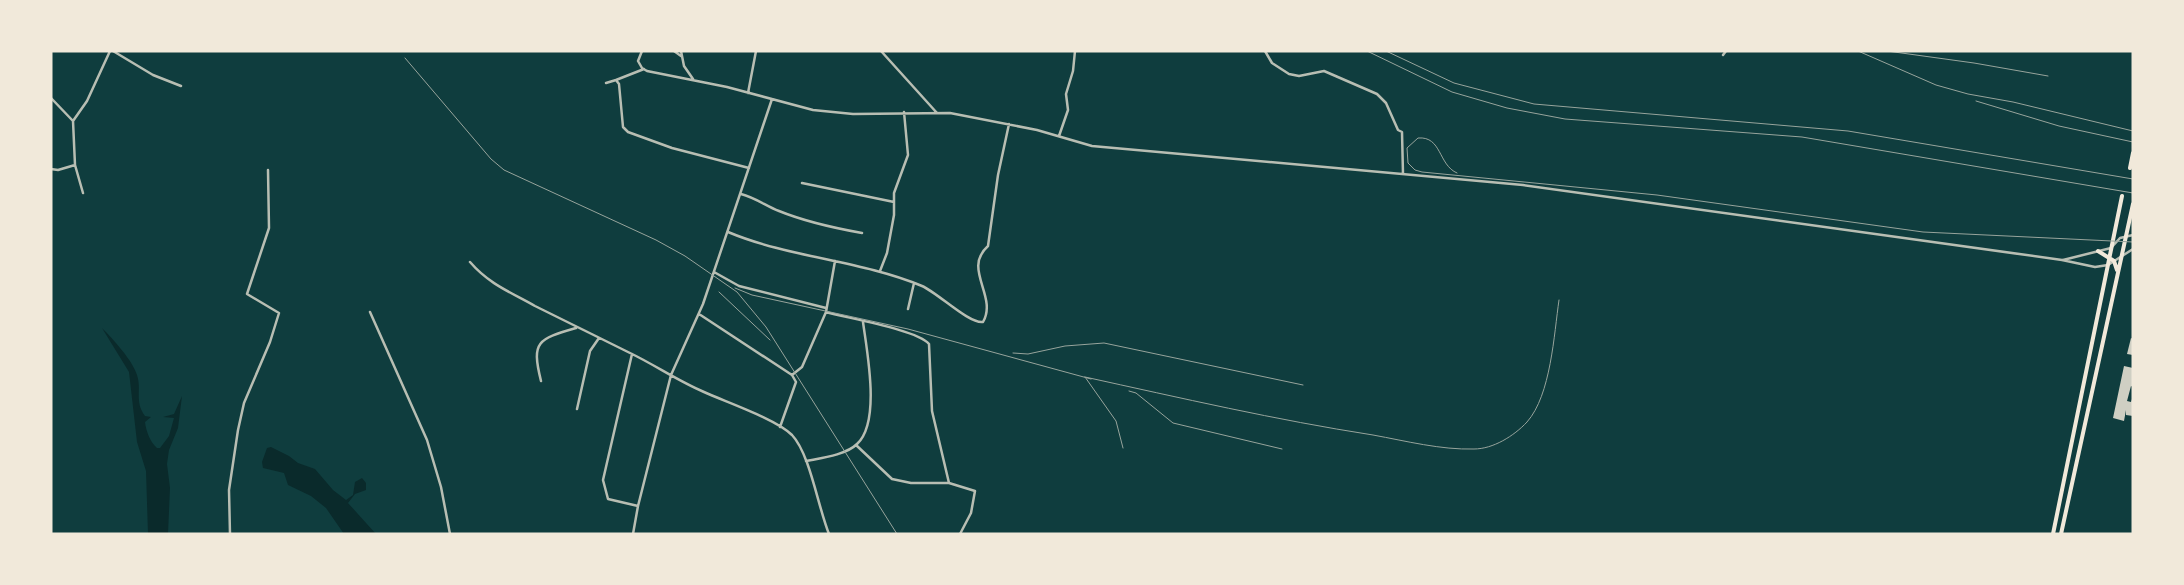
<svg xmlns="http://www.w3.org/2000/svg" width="2184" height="585" font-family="'Libre Baskerville',serif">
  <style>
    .water { fill: #0a2a2b }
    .building { fill: #cfcfc3 }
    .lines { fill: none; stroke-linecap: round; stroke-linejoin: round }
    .minor { stroke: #b8beb3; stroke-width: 2.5 }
    .secondary { stroke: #f1e9da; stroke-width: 4 }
    .tram { stroke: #97a49c; stroke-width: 1 }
    .rail { stroke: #97a49c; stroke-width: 1 }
  </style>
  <rect width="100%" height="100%" fill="#0f3d3e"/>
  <!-- water -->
  <path class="water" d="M102,328C113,339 133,361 137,375C142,390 134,401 145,416L151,417L145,422C146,431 150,442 157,448H160L169,436L174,418L163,417L174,414L182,396L178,428L169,450L167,464L170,488L168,534H148L146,471L137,442L129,372Z
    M271,447L289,456L298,463L315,469L333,490L346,500L353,495L355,482L362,478L366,483V490L355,494L348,503L376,534H344L326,508L311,496L288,485L284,473L263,468L262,462L267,448Z"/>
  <!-- building -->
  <path class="building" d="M2131,338L2133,339V355L2127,354Z
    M2124,366L2133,368V387L2131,386L2127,401L2131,402L2133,396V416L2126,415V410L2124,421L2113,418Z"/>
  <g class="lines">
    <!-- minor -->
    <path class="minor" d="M113,51L153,75L181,86
      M642,51L638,61L642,68L647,71L727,87L813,110L853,114L950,113L1037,130L1092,146L1523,185L2062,260L2095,267L2108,265L2133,249
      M674,51L681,56
      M681,51L684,66L693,79
      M881,51L937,113
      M1265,51L1272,63L1289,74L1299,76L1324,71L1377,94L1386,103L1398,130L1402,132L1403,174
      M1723,55L1726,51
      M616,80L644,69
      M606,83L616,80L619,84L623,127L628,132L672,148L749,168
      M748,93L756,51
      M51,98L73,121
      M1059,136L1068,110L1066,94L1073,71L1075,51
      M51,169L58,170L75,165
      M802,183L894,202
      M83,193L75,165L73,121L87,101L110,51
      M741,194C756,198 766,206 779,211C806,222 834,228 862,233
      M728,232C790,258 859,260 922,286C938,293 969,324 983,322C998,296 962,269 988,246L998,175L1009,124
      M2063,260L2111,248L2120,238L2133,235
      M470,262C489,284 510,292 535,306C567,322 598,337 630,353C655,365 678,381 704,392C726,402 776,419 792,435C810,454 818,507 829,534
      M880,271L887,253L894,215V193L908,155L904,112
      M714,272L739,286L826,308
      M908,309L914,283
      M370,312L427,440L441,487L450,534
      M826,312C847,318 918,330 929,344L932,411L949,483
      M699,314L792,375
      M632,354L603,480L608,499L638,506
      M541,381C531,341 538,339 576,328
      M577,409L590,351L599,338
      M780,427L796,382L792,375L802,367L826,312L835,261
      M856,445L892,479L911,483H949L975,491L971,513L960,534
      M806,461C821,458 846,455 857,444C881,422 867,352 863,322
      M230,534L229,490L238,430L244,403L270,342L279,313L247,294L269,228L268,170
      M633,534L638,506L671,375L703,304L772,99"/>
    <!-- secondary -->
    <path class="secondary" d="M2130,168L2133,153
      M2098,251L2114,261L2117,270
      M2053,534L2122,196
      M2061,534L2133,204"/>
    <!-- tram -->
    <path class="tram" d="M1457,173C1438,165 1442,136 1418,138L1407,148L1408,163L1415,170L1422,172L1657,195L1923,232L2133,242"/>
    <!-- rail -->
    <path class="rail" d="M1367,51L1452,92L1507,108L1565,119L1802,137L2133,193
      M1386,51L1454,83L1534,104L1848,131L2133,179
      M1858,51L1936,85L1968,94L2013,102L2133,131
      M1887,51L1974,63L2048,76
      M405,58L491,159L504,170L656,240L685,256L737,292L766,327L897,534
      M1976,101L2059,126L2133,142
      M735,288L752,295L908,329L1091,379
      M719,292L770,340
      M1013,353L1028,354L1065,346L1104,343L1303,385
      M1085,377C1181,398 1276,420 1373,435C1406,441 1441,450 1474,449C1493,449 1514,436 1527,422C1551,395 1554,334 1559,300
      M1085,377L1116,421L1123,448
      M1129,391L1136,393L1173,423L1282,449"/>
  </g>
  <!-- border -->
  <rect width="2184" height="585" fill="none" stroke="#f1e9da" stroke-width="105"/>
</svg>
